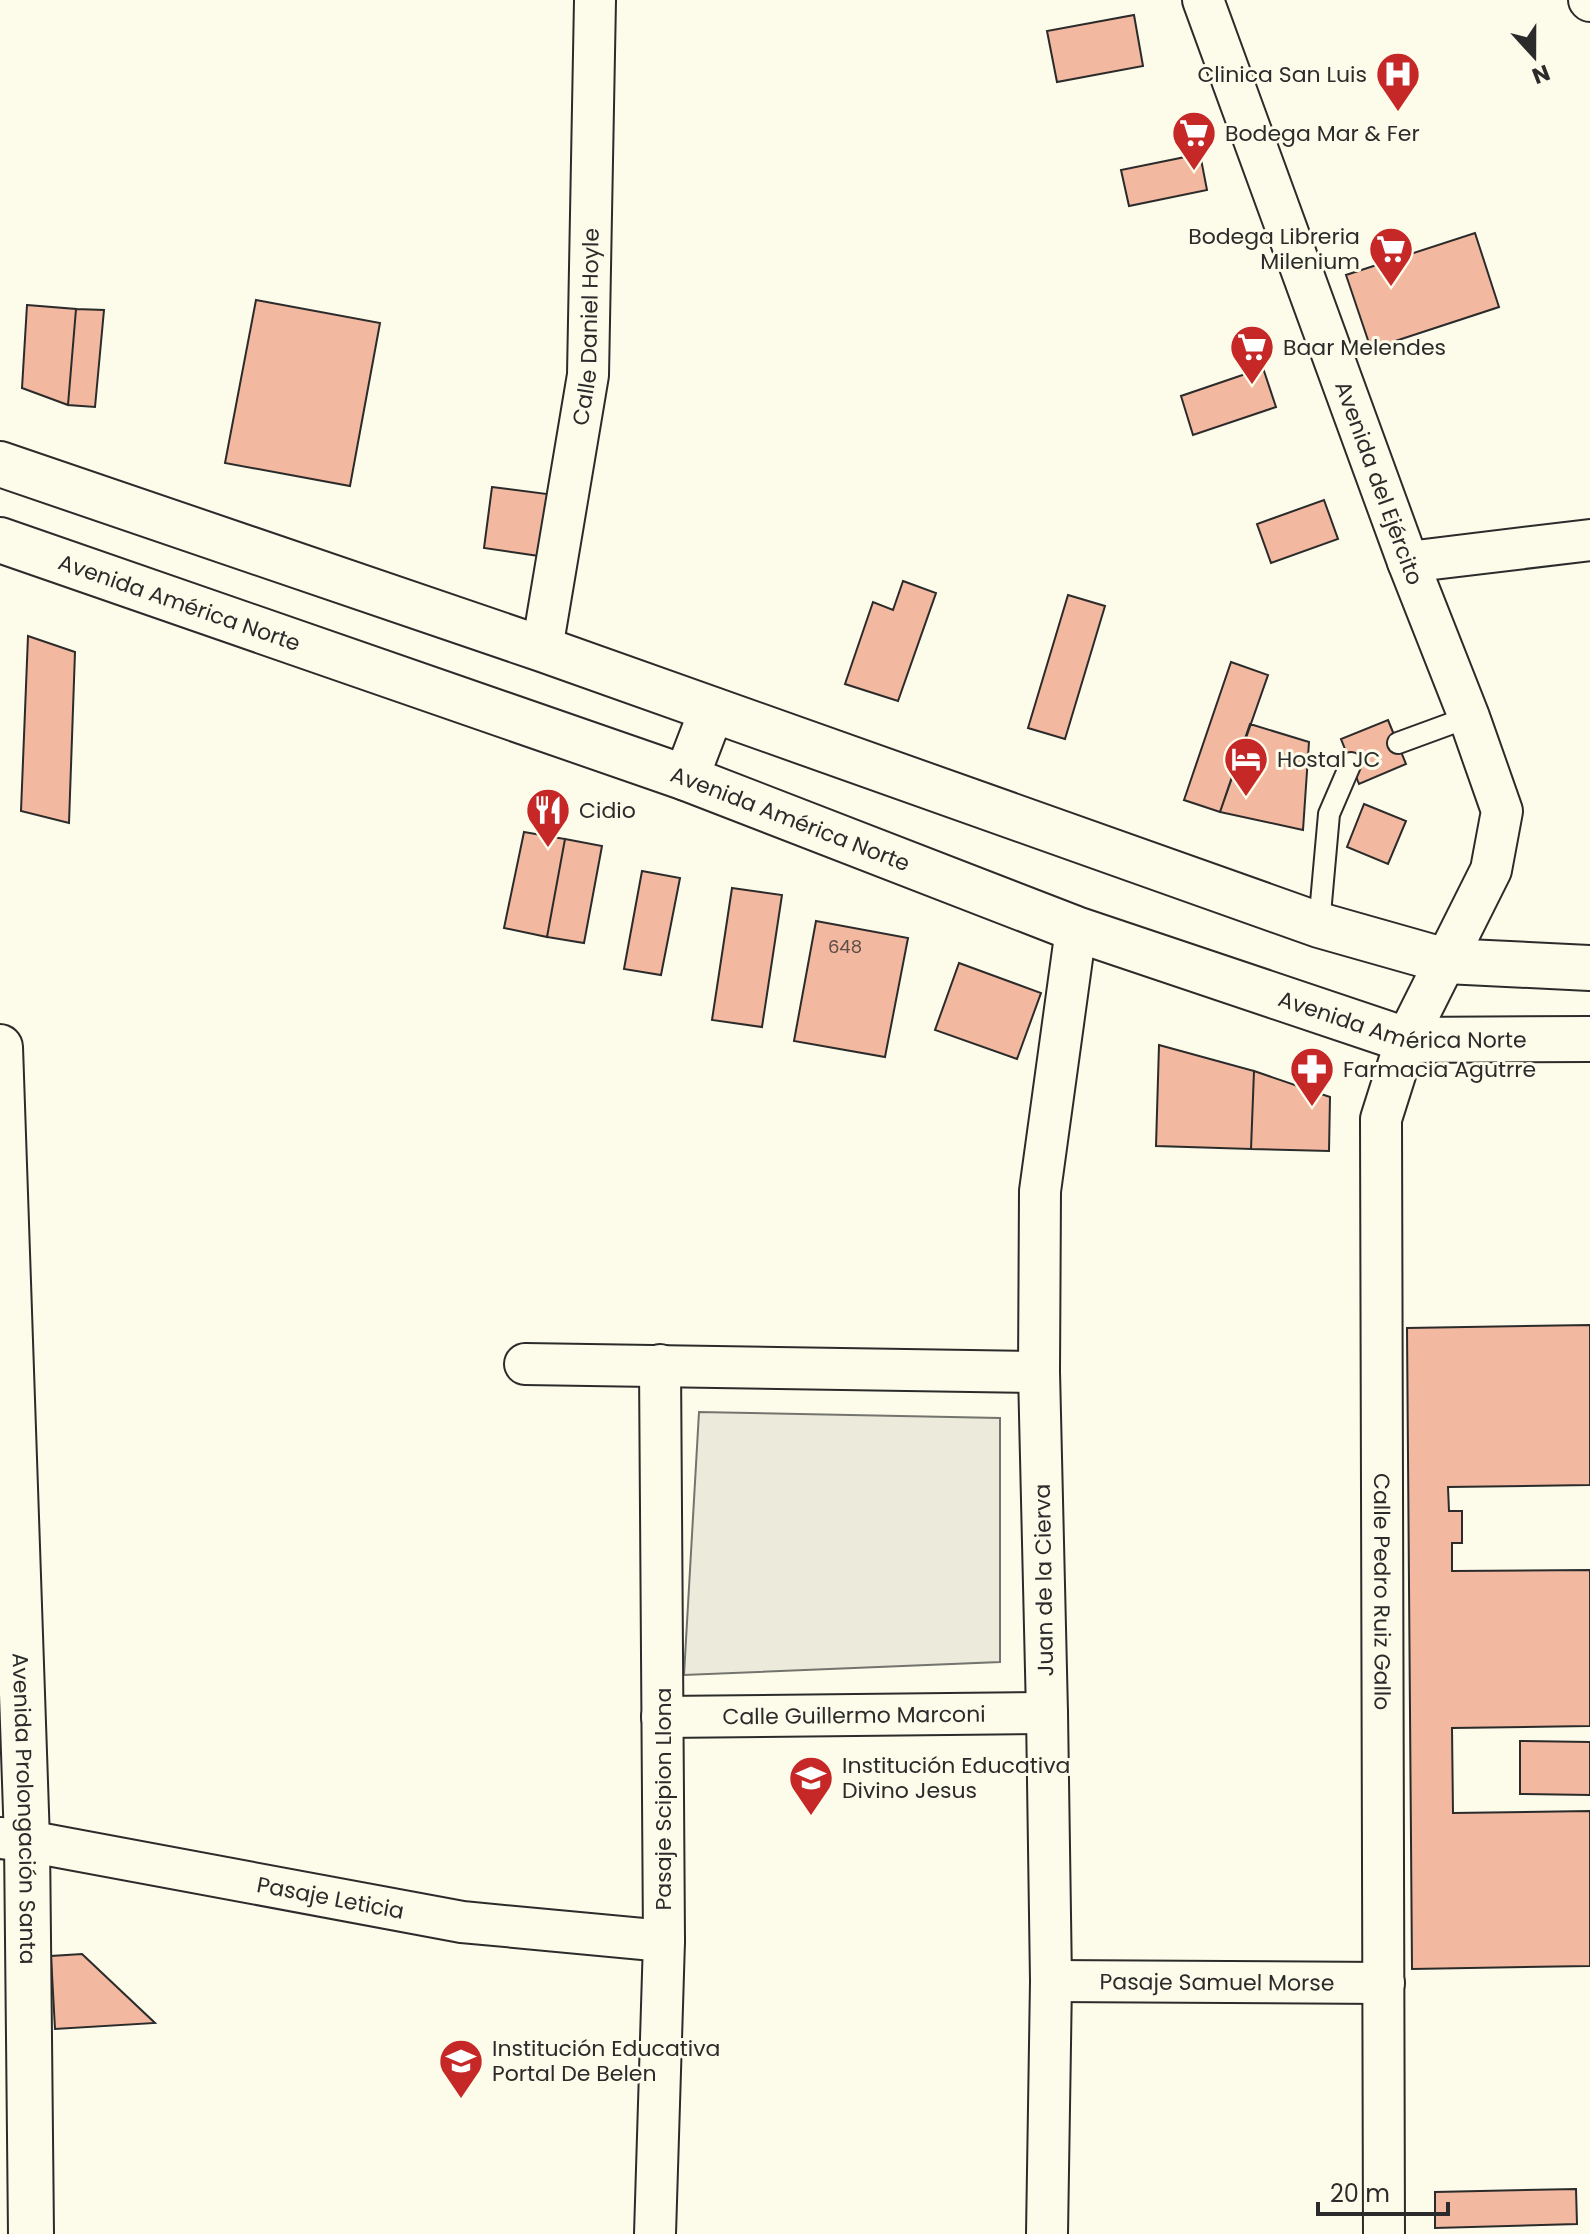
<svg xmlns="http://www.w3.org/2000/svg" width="1590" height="2234" font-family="Poppins,sans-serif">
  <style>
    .green { fill: #ecebdb; stroke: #74746e; stroke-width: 2 }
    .building { fill: #f2b8a0; stroke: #2b2b2b; stroke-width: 2 }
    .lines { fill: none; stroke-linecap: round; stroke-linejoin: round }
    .lane-casing { stroke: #2b2b2b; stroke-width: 24 }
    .street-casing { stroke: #2b2b2b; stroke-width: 44 }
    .secondary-casing { stroke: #2b2b2b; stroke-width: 48 }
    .primary-casing { stroke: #2b2b2b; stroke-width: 48 }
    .lane { stroke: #fdfbea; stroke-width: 20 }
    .street { stroke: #fdfbea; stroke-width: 40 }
    .secondary { stroke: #fdfbea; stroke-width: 44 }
    .primary { stroke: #fdfbea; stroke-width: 44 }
    .labels { text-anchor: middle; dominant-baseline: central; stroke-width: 6; stroke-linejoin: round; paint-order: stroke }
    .number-label { font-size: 18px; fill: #5d4e48 }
    .poi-label { font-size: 22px; fill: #2b2b2b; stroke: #fdfbea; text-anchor: start }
    .street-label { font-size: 22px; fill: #2b2b2b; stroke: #fdfbea }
  </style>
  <rect width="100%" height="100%" fill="#fdfbea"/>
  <!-- green -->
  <path class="green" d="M699,1412L1000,1418V1662L684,1675Z"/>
  <!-- building -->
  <path class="building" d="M1134,15L1143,66L1057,82L1047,31Z
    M1200,154L1207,190L1129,206L1121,170Z
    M1475,233L1499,307L1371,349L1346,275Z
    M256,300L380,323L350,486L225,463Z
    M27,305L76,309L68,405L22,388Z
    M76,309L104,310L95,407L68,405Z
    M1263,368L1276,407L1193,435L1181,396Z
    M492,487L555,495L546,557L484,548Z
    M1324,500L1338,539L1271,563L1257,524Z
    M903,581L936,593L898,701L845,684L873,602L893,610Z
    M1068,595L1105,606L1065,739L1028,728Z
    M28,636L75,652L69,823L21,811Z
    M1231,662L1268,675L1220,812L1184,800Z
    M1388,720L1406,764L1359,784L1341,739Z
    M1250,724L1309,742L1303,830L1220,812Z
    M1364,804L1406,821L1388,864L1347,847Z
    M524,832L565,839L547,937L504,928Z
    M565,839L602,846L584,943L547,937Z
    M642,871L680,878L661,975L624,969Z
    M732,888L782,895L762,1027L712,1020Z
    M816,921L908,938L885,1057L794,1041Z
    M959,963L1041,993L1017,1059L935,1030Z
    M1159,1045L1254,1071L1251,1149L1156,1146Z
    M1254,1071L1330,1097L1329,1151L1251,1149Z
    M1590,1325V1485L1448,1487L1449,1511H1462V1543H1452V1571L1590,1570V1726L1452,1728L1453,1813L1590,1811V1966L1412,1969L1407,1328Z
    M1520,1741L1590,1742V1795L1520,1794Z
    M82,1954L155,2023L55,2029L51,1956Z
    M1576,2189L1577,2224L1435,2228V2192Z"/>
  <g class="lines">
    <!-- lane casing -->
    <g class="lane-casing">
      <path id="lane" d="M1398,743L1469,717
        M1319,925L1329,814L1351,763"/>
    </g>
    <!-- street casing -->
    <g class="street-casing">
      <g id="street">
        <path id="s1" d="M1203,0L1408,562L1469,717L1502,811L1491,870L1406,1040L1381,1119L1384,2234"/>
        <path d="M1589,0L1590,1"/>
        <path d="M1408,562L1590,540"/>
        <path id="s2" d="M542,649L588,375L595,0"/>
        <path d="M525,1364L1039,1372"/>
        <path id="s3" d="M662,1717L1047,1713"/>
        <path id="s4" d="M0,1838L27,1841L462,1922L664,1941"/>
        <path id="s5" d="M1051,1981L1384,1983"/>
        <path d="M655,2234L664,1941L660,1365"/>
        <path d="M1047,2234L1051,1981L1047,1713L1039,1372L1040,1191L1076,929"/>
      </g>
    </g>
    <!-- secondary casing -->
    <g class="secondary-casing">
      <g id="secondary">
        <path id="s6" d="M0,1047L27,1841L31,2234"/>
      </g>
    </g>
    <!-- primary casing -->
    <g class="primary-casing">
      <g id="primary">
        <path d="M0,464L542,649L1319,925L1446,961L1590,968"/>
        <path id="s7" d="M0,540L686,778L1076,929L1406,1040L1590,1039"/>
        <path d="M686,778L712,710"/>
      </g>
    </g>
    <!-- lane -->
    <use href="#lane" class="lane"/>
    <!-- street -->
    <use href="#street" class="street"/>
    <!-- secondary -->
    <use href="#secondary" class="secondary"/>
    <!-- primary -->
    <use href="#primary" class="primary"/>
  </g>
  <!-- icons -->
  <defs>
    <g id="hospital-pin" transform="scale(2.3)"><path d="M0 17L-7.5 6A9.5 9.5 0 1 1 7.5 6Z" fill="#c62828" stroke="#fdfbea"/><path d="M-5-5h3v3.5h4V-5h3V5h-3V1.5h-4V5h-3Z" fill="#fff"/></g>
    <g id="supermarket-pin" transform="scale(2.3)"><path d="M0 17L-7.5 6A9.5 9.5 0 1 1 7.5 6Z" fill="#c62828" stroke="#fdfbea"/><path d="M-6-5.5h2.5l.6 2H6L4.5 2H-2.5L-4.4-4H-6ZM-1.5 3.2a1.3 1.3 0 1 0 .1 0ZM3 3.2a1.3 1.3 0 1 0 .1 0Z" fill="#fff"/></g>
    <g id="hotel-pin" transform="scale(2.3)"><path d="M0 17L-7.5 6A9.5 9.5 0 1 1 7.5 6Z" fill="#c62828" stroke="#fdfbea"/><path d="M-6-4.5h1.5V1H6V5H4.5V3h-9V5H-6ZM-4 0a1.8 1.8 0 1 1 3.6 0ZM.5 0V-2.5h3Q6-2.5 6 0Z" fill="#fff"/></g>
    <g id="restaurant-pin" transform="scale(2.3)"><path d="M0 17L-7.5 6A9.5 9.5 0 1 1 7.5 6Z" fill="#c62828" stroke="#fdfbea"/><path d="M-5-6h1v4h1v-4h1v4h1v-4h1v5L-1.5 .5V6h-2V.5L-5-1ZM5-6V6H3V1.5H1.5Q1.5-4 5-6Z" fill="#fff"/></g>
    <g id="pharmacy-pin" transform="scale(2.3)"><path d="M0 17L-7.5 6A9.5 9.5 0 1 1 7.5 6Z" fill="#c62828" stroke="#fdfbea"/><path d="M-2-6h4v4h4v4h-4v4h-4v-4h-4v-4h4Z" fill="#fff"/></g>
    <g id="school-pin" transform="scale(2.3)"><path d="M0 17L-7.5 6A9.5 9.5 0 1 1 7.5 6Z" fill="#c62828" stroke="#fdfbea"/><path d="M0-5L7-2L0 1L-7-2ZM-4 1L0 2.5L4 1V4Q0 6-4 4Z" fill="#fff"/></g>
  </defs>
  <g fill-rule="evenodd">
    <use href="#hospital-pin" x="1398" y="74"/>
    <use href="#supermarket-pin" x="1194" y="133"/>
    <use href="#supermarket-pin" x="1391" y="249"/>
    <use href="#supermarket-pin" x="1252" y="347"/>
    <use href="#hotel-pin" x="1246" y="759"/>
    <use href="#restaurant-pin" x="548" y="810"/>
    <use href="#pharmacy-pin" x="1312" y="1069"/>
    <use href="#school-pin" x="811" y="1778"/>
    <use href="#school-pin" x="461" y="2061"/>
  </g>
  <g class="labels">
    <!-- number labels -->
    <g class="number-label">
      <text x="845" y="946">648</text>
    </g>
    <!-- poi labels -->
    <g class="poi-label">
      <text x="1367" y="74" text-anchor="end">Clinica San Luis</text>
      <text x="1225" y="133">Bodega Mar &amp; Fer</text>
      <text x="1360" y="236" text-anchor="end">Bodega Libreria<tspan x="1360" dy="25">Milenium</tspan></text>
      <text x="1283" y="347">Baar Melendes</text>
      <text x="1277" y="759">Hostal JC</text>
      <text x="579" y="810">Cidio</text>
      <text x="1343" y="1069">Farmacia Agutrre</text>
      <text x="842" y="1765">Institución Educativa<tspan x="842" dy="25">Divino Jesus</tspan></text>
      <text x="492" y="2048">Institución Educativa<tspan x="492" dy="25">Portal De Belen</tspan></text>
    </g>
    <!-- street labels -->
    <g class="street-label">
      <text stroke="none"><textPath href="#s2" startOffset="326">Calle Daniel Hoyle</textPath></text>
      <text stroke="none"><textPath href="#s1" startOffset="514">Avenida del Ejército</textPath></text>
      <text stroke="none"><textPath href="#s7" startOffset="190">Avenida América Norte</textPath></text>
      <text stroke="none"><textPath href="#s7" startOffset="838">Avenida América Norte</textPath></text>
      <text stroke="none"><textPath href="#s7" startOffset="1486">Avenida América Norte</textPath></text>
      <text transform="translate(1044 1580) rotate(-91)">Juan de la Cierva</text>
      <text stroke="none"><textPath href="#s1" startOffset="1670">Calle Pedro Ruiz Gallo</textPath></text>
      <text stroke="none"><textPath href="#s3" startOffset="192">Calle Guillermo Marconi</textPath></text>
      <text transform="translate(663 1799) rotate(-90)">Pasaje Scipion Llona</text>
      <text stroke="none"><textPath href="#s6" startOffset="762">Avenida Prolongación Santa</textPath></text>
      <text stroke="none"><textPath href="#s4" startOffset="336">Pasaje Leticia</textPath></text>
      <text stroke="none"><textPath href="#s5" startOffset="166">Pasaje Samuel Morse</textPath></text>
    </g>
  </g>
  <!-- north arrow -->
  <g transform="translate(1534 56) rotate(159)" stroke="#fdfbea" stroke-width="6" paint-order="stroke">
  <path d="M0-6L14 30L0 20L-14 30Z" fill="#2b2b2b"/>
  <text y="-12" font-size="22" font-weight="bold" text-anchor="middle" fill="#2b2b2b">N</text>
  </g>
  <!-- scale -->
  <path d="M1318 2202v12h130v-12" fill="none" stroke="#2b2b2b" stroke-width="4"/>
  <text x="1330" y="2202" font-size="24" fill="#2b2b2b" stroke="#fdfbea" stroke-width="6" paint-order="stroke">20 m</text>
</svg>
